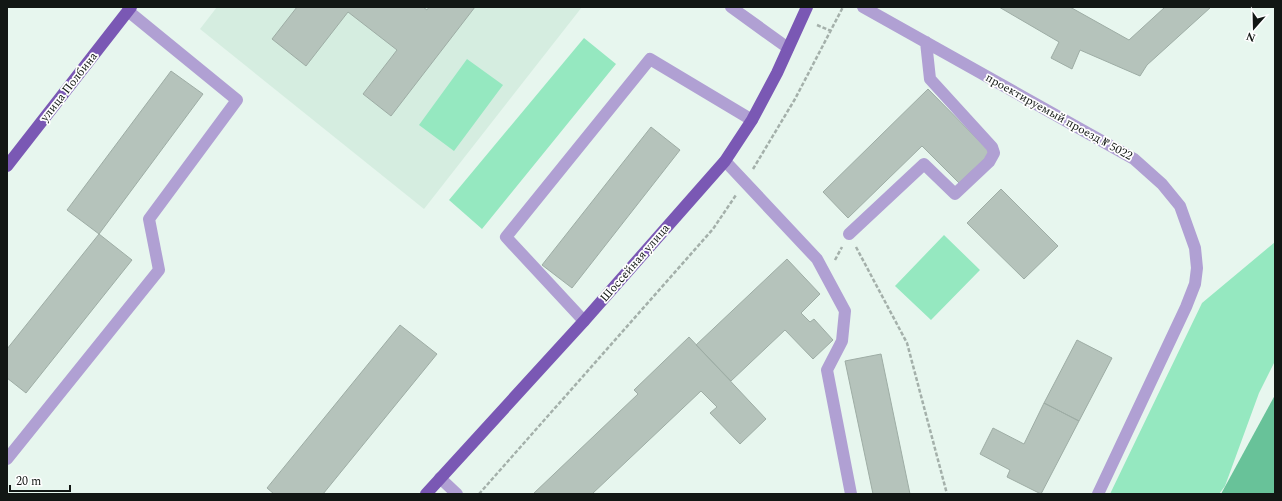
<svg xmlns="http://www.w3.org/2000/svg" width="1282" height="501" font-family="Spectral,serif">
  <style>
    .built { fill: #d5ede0 }
    .green { fill: #95e8c0 }
    .water { fill: #68c299 }
    .building { fill: #b5c3bb; stroke: #9eada5 }
    .lines { fill: none; stroke-linecap: round; stroke-linejoin: round }
    .path { stroke: #a4b0aa; stroke-width: 2.5; stroke-dasharray: 4 2; stroke-linecap: butt }
    .minor { stroke: #b0a0d3; stroke-width: 12 }
    .major { stroke: #7a58b4; stroke-width: 12 }
    .labels { text-anchor: middle; dominant-baseline: central; stroke-width: 3.5; stroke-linejoin: round; paint-order: stroke }
    .street-label { font-size: 12px; fill: #121714; stroke: #fff }
  </style>
  <rect width="100%" height="100%" fill="#e7f6ee"/>
  <!-- built -->
  <path class="built" d="M217,7H582L424,209L200,29Z"/>
  <!-- green -->
  <path class="green" d="M584,38L616,64L482,229L449,200Z
    M467,59L503,85L454,151L419,125Z
    M944,235L980,270L931,320L895,286Z
    M1275,242V361L1259,393L1225,486L1219,494H1110L1202,303Z"/>
  <!-- water -->
  <path class="water" d="M1275,395V494H1221Z"/>
  <!-- building -->
  <path class="building" d="M297,7H423L427,10L429,7H475L391,116L363,94L397,50L348,12L306,66L272,39Z
    M999,7H1070L1129,40L1165,7H1211L1147,65L1140,76L1080,50L1072,69L1051,58L1059,42Z
    M171,71L203,94L99,234L67,210Z
    M928,89L991,153L959,183L922,146L848,218L823,192Z
    M651,127L680,150L572,288L542,265Z
    M1001,189L1058,246L1024,279L967,223Z
    M99,234L132,260L26,393L7,378V349Z
    M787,259L820,294L801,313L810,322L814,319L833,340L813,359L785,330L731,381L696,345Z
    M400,325L437,354L323,494H274L267,488Z
    M689,337L766,419L740,444L710,413L717,407L701,391L592,494H533L638,394L634,390Z
    M1077,340L1112,358L1079,421L1044,403Z
    M881,354L910,494H873L845,361Z
    M1044,403L1079,421L1041,494L1007,477L1010,470L980,454L993,428L1024,444Z"/>
  <g class="lines">
    <!-- path -->
    <path class="path" d="M817,25L831,31
      M753,169L795,99L843,7
      M856,247L907,343L947,494
      M835,260L842,247
      M479,494L713,229L736,195"/>
    <!-- minor -->
    <path class="minor" d="M731,7L788,48
      M863,7L1134,159L1162,184L1180,206L1195,248L1197,268L1195,284L1186,307L1098,494
      M725,161L817,259L845,311L842,341L827,370L851,494
      M849,234L924,164L955,194L989,162L994,153L992,147L930,79L926,42
      M584,321L506,237L650,59L752,120
      M7,459L159,270L149,219L237,100L128,11
      M440,478L457,494"/>
    <!-- major -->
    <path class="major" d="M7,166L131,7
      M426,494L584,321L725,161L752,120L777,73L807,7"/>
  </g>
  <g class="labels">
    <!-- street labels -->
    <g class="street-label">
      <text transform="translate(69 87) rotate(-52)">улица Полбина</text>
      <text transform="translate(1059 117) rotate(29)">проектируемый проезд № 5022</text>
      <text transform="translate(635 263) rotate(-49)">Шоссейная улица</text>
    </g>
  </g>
  <!-- border -->
  <rect width="1282" height="501" fill="none" stroke="#121714" stroke-width="16"/>
  <!-- north arrow -->
  <g transform="translate(1254 28) rotate(200)" stroke="#ffffff" stroke-width="3" paint-order="stroke">
  <path d="M0-3L7 15L0 10L-7 15Z" fill="#121714"/>
  <text y="-6" font-size="11" font-weight="bold" text-anchor="middle" fill="#121714">N</text>
  </g>
  <!-- scale -->
  <path d="M10 485v6h60v-6" fill="none" stroke="#121714" stroke-width="2"/>
  <text x="16" y="485" font-size="12" fill="#121714" stroke="#ffffff" stroke-width="3" paint-order="stroke">20 m</text>
</svg>
